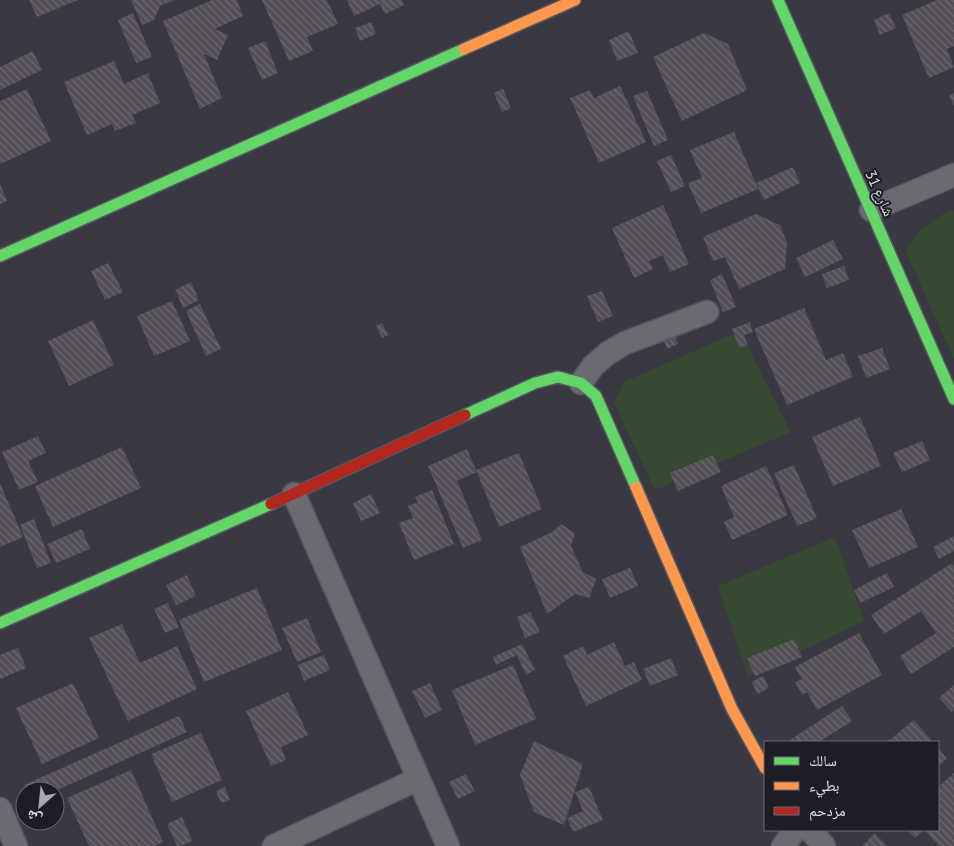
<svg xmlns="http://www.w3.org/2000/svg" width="954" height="846" font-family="'PT Sans','Noto Naskh Arabic',sans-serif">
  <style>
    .grass { fill: #364a31 }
    .building { fill: url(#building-back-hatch) }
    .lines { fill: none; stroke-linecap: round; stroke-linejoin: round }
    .street-casing { stroke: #585760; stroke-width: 25 }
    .fast-casing { stroke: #585760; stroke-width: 14 }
    .slow-casing { stroke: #585760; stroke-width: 14 }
    .jam-casing { stroke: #585760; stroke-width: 14 }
    .street { stroke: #6a6a71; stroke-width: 22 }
    .fast { stroke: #63d668; stroke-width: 11 }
    .slow { stroke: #ff974d; stroke-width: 11 }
    .jam { stroke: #b3261e; stroke-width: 11 }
    .labels { text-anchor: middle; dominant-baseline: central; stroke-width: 4; stroke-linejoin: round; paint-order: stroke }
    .street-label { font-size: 15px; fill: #e3e2ed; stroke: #1e1d25 }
  </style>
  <defs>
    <pattern id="building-back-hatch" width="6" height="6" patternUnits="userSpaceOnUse" patternTransform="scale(1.25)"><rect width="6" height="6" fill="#544f56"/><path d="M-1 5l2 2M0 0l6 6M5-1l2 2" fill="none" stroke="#6c686f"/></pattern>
  </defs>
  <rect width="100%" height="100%" fill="#3a3842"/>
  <!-- grass -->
  <path class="grass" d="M954,210V359L905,250L920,230L943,214Z
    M740,331L791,432L655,490L614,403L624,382Z
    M835,537L864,621L748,677L718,586Z"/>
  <!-- building -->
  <path class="building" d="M29,0H78L37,17Z
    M131,0H174L160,6L154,20L142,25Z
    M212,0H237L243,16L215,29L228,35L217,60L204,54L222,98L200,109L163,21Z
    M262,0H327L338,24L307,37L313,51L289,61Z
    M347,0H402L404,5L385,14L380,4L354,16Z
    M937,0H954V46L947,49L954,67L929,78L902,15Z
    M133,13L152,57L136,63L118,20Z
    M889,13L896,28L880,35L874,20Z
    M371,22L376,34L360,41L355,28Z
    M629,31L638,53L617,61L609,40Z
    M704,33L728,44L747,90L682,121L653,57Z
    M265,41L278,73L262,80L248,48Z
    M33,51L42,70L0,90V67Z
    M114,61L124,84L148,73L160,103L132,115L136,123L115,131L112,124L87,135L64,82Z
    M620,86L646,142L599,163L570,98L590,90L594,98Z
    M27,89L51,141L0,164V101Z
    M503,89L511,108L502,112L494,93Z
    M647,91L668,140L654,146L633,96Z
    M954,93V106L949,96Z
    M734,132L758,189L701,213L688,183L702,178L690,150Z
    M671,155L685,186L671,192L657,161Z
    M793,167L800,183L764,200L756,183Z
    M0,184L7,201L0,204Z
    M663,205L689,264L670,272L663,255L649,261L653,269L634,278L612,228Z
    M756,214L780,225L787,243L785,269L739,289L725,257L713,261L703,237Z
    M833,240L843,259L805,277L796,258Z
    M108,263L123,292L105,300L91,271Z
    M844,266L849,280L827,288L822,274Z
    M722,274L736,307L723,312L710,280Z
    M191,282L199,300L183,308L175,290Z
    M602,291L613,316L598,322L587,296Z
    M172,301L190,341L154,356L137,316Z
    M200,304L221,349L206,356L186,311Z
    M804,308L826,360L843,353L853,377L787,405L754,329Z
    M93,320L114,365L69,386L48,341Z
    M750,322L753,332L744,335L748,345L739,348L732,329Z
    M382,323L388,335L382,338L376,326Z
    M675,336L678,344L667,349L664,341Z
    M882,348L890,369L866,378L858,356Z
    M860,417L881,466L833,486L812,437Z
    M38,436L46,453L28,461L38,482L19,490L2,452Z
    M922,441L930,460L902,472L893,453Z
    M122,447L141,488L53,527L35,486Z
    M467,449L476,470L519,453L542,509L499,527L477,472L457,481L482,540L463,548L428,466Z
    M713,455L721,472L678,491L670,473Z
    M794,465L817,518L797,526L774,473Z
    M766,466L788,515L732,540L724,522L734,517L721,486Z
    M0,483L23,537L0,547Z
    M432,490L454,544L414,560L399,523L413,518L408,506L418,502L415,497Z
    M371,494L380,513L361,521L353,503Z
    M901,509L918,547L869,568L852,530Z
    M34,519L51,563L37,568L20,525Z
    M561,524L575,533L571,546L583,572L596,579L589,598L575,594L547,614L520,547L552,532Z
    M82,529L90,549L56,563L47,544Z
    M954,536V551L939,559L933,547Z
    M952,563L954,566V647L911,674L900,656L936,633L921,611L884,634L871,615Z
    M630,568L638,586L610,598L602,579Z
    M887,573L894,587L860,603L854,590Z
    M187,575L196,596L176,605L166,585Z
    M257,588L282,650L204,682L179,620Z
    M168,603L179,627L165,633L154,609Z
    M530,612L540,632L525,638L517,617Z
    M307,618L321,652L297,662L282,628Z
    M122,624L140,663L177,646L197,689L128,721L89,638Z
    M859,633L882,675L817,710L807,692L802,695L795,682L802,679L795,667Z
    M794,639L802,657L755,676L747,658Z
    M614,642L625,666L634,662L642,680L586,706L563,656L583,646L587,655Z
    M522,644L535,670L526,675L517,655L496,665L493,657Z
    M18,648L26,668L0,679V655Z
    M324,655L330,670L304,681L298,665Z
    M671,658L678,675L650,686L643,669Z
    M513,665L536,719L475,745L452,690Z
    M763,676L769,688L757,694L752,682Z
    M73,683L99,738L42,764L16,708Z
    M430,683L442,710L425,718L412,691Z
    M954,685V710L952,712L939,698Z
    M288,692L308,735L281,747L286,760L271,766L246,711Z
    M842,706L852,721L819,742H792L790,740Z
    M179,716L187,732L55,791H26L24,785Z
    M914,720L933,742H887Z
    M201,733L222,780L172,802L151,754Z
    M534,741L583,764L564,825L534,812L520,775Z
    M938,748L947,759L938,766Z
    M131,770L163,842L154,846H89L67,798Z
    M954,773V846H939L924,830H938V787Z
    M466,774L475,791L458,799L449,782Z
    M225,787L230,800L221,803L216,791Z
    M589,787L603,820L573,832L567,818L583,811L575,792Z
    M182,817L192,841L180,846H177L167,824Z
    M907,830H924L915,838Z
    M875,833L887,846H862Z"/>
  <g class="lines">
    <!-- street casing -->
    <g class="street-casing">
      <path id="street" d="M871,210L954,175
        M581,383L593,366L608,353L625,343L707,312
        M294,494L448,846
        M0,809L16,846
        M810,830L824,846
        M274,846L418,779
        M783,846L795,830"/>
    </g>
    <!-- fast casing -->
    <g class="fast-casing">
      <path id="fast" d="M778,0L954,399
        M0,256L464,49
        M465,415L535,383L558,377L581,383L596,396L636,487
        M0,623L271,504"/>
    </g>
    <!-- slow casing -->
    <g class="slow-casing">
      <path id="slow" d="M464,49L575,0
        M636,487L732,709L765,768"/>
    </g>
    <!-- jam casing -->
    <g class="jam-casing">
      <path id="jam" d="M271,504L465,415"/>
    </g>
    <!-- street -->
    <use href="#street" class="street"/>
    <!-- fast -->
    <use href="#fast" class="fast"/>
    <!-- slow -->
    <use href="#slow" class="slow"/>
    <!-- jam -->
    <use href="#jam" class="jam"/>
  </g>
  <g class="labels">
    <!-- street labels -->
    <g class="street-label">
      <text transform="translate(880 193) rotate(66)">شارع 31</text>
    </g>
  </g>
  <!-- legend -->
  <rect x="764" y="741" width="175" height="90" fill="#1e1d25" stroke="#6d6c75"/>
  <rect x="774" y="757" width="25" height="8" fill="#63d668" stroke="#6d6c75"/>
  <text x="809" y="766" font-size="15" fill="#e3e2ed">سالك</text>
  <rect x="774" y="782" width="25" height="8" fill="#ff974d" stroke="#6d6c75"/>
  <text x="809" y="791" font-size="15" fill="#e3e2ed">بطيء</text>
  <rect x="774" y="807" width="25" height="8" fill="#b3261e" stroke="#6d6c75"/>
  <text x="809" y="816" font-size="15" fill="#e3e2ed">مزدحم</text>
  <!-- north arrow -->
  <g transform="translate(40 806) rotate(207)"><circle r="24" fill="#1e1d25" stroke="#6d6c75"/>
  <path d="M0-4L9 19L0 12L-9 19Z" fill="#a8a6b1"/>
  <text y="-8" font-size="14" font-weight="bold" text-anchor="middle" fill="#e3e2ed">ش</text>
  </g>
</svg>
